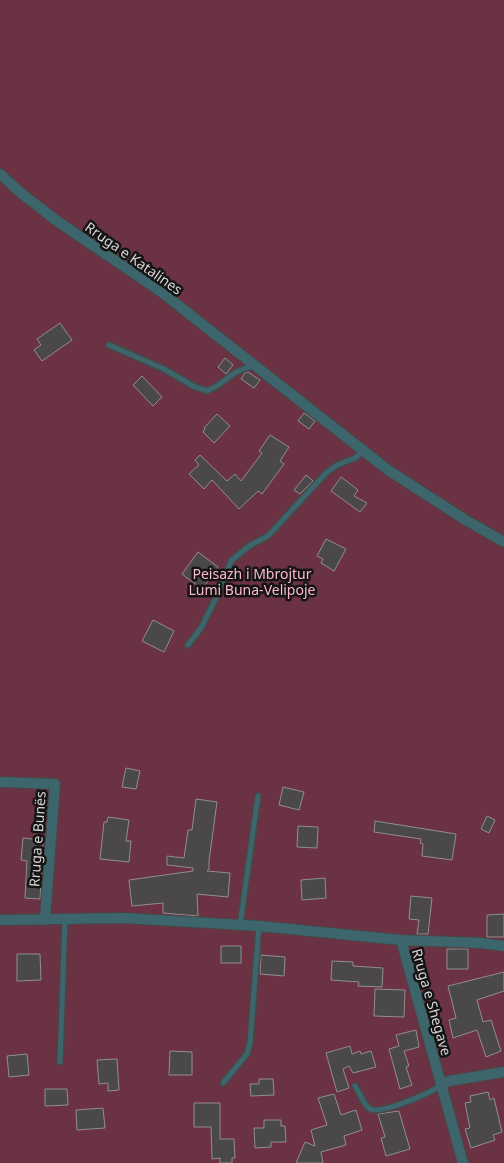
<svg xmlns="http://www.w3.org/2000/svg" width="504" height="1163" font-family="'Noto Sans',sans-serif">
  <style>
    .green { fill: #6b3244 }
    .building { fill: #4b4849; stroke: #928e8f }
    .lines { fill: none; stroke-linecap: round; stroke-linejoin: round }
    .lane-casing { stroke: #494647; stroke-width: 8 }
    .street-casing { stroke: #494647; stroke-width: 12 }
    .lane { stroke: #3c656c; stroke-width: 5 }
    .street { stroke: #3c656c; stroke-width: 10 }
    .labels { text-anchor: middle; dominant-baseline: central; stroke-width: 5; stroke-linejoin: round; paint-order: stroke }
    .street-label { font-size: 14px; fill: #d7d5d5; stroke: #151414 }
    .park-label { font-size: 14px; fill: #fcb8ca; stroke: #151414 }
  </style>
  <rect width="100%" height="100%" fill="#2e2b2c"/>
  <!-- green -->
  <path class="green" d="M0,0H504V1163H0Z"/>
  <!-- building -->
  <path class="building" d="M60,323L72,340L42,361L34,350L41,345L37,339Z
    M225,358L233,365L226,374L218,367Z
    M248,372L260,380L254,388L241,379L245,373Z
    M142,376L162,397L153,406L133,385Z
    M304,413L315,421L309,429L298,421Z
    M217,414L230,426L214,443L203,432L205,429L204,428Z
    M270,435L289,447L280,461L284,464L262,494L258,491L239,509L212,480L204,489L189,474L199,465L195,460L200,455L227,481L235,474L241,481L262,453L259,451Z
    M306,475L313,481L300,494L294,490Z
    M341,477L358,490L354,496L367,503L360,512L331,491Z
    M326,539L346,549L334,571L321,563L323,559L317,556Z
    M198,552L218,567L202,589L182,574Z
    M153,620L174,631L164,652L142,641Z
    M126,768L140,771L136,789L122,787Z
    M283,787L304,792L299,810L279,805Z
    M196,799L217,802L209,861V869L207,871L230,873L228,897L197,894L198,916L163,913V903L132,906L129,880L193,871V868L167,865V856L184,858L188,830H192Z
    M37,800H47L46,816H37Z
    M487,816L495,820L489,833L481,829Z
    M108,817L129,820L126,841H131L129,862L100,859L104,822H107Z
    M375,821L456,834L452,860L422,856L423,844L420,843L421,839L374,832Z
    M298,826L318,827L317,848L297,847Z
    M23,838L43,840L40,899L25,898L27,861L21,860Z
    M325,878L326,898L302,900L301,880Z
    M411,896L432,898L428,934H417L419,920L409,919Z
    M504,914V937H487V915Z
    M221,946H241V963H221Z
    M447,949H468V969H447Z
    M17,954H40L41,980L17,981Z
    M261,955L285,957L284,976L260,974Z
    M332,961L353,962V966L383,968L382,987L358,986L359,982L331,980Z
    M504,972V991L477,1000L483,1022L491,1020L501,1051L486,1057L477,1030L453,1038L449,1020L456,1018L448,986Z
    M375,989L405,990L404,1017L374,1016Z
    M416,1030L419,1047L404,1051L409,1066L406,1067L412,1085L400,1089L389,1049L399,1046L396,1035Z
    M350,1046L352,1054L360,1051L361,1054L371,1051L376,1067L353,1073L349,1066L343,1069L349,1088L337,1092L326,1053Z
    M170,1051L192,1052V1075H169Z
    M27,1054L29,1075L9,1077L7,1056Z
    M117,1059L119,1090L108,1091V1083L99,1084L97,1060Z
    M259,1079H273L274,1095L251,1096L250,1084H259Z
    M45,1089H67L68,1105L45,1106Z
    M488,1092L490,1100L494,1098L502,1132L493,1135L495,1140L471,1148L465,1129L470,1128L465,1103L471,1102L470,1096Z
    M334,1094L341,1115L356,1110L362,1130L344,1136L346,1145L321,1152L323,1163H296L305,1142L315,1146L311,1130L327,1125L318,1098Z
    M194,1103H220V1139H234L235,1158H232V1163H220V1158L212,1159L211,1127H194Z
    M103,1108L105,1128L77,1130L76,1110Z
    M399,1111L410,1149L386,1156L381,1138L385,1137L378,1114Z
    M264,1120H281V1126H285L286,1142H271V1147L255,1148L254,1128H264Z"/>
  <g class="lines">
    <!-- lane casing -->
    <g class="lane-casing">
      <path id="lane" d="M109,345L164,369L193,386L207,391L217,386L236,372L254,365
        M188,645L201,628L217,596L231,561L249,546L268,536L326,473L337,465L355,458L364,451
        M240,925L258,796
        M60,1062L65,919
        M223,1083L247,1054L250,1043L259,926
        M355,1086C360,1092 363,1105 370,1109C381,1115 432,1092 441,1085"/>
    </g>
    <!-- street casing -->
    <g class="street-casing">
      <path id="street" d="M0,174L21,193L57,221L160,291L388,470L464,519L504,542
        M0,782L55,784L45,920
        M0,920L123,918L259,926L401,940L481,943L504,946
        M401,940L463,1163
        M441,1085L449,1081L504,1072"/>
    </g>
    <!-- lane -->
    <use href="#lane" class="lane"/>
    <!-- street -->
    <use href="#street" class="street"/>
  </g>
  <g class="labels">
    <!-- street labels -->
    <g class="street-label">
      <text transform="translate(134 258) rotate(35)">Rruga e Katalines</text>
      <text transform="translate(37 839) rotate(-86)">Rruga e Bunës</text>
      <text transform="translate(432 1002) rotate(74)">Rruga e Shegave</text>
    </g>
    <!-- park labels -->
    <g class="park-label">
      <text x="252" y="573">Peisazh i Mbrojtur<tspan x="252" dy="16">Lumi Buna-Velipoje</tspan></text>
    </g>
  </g>
</svg>
